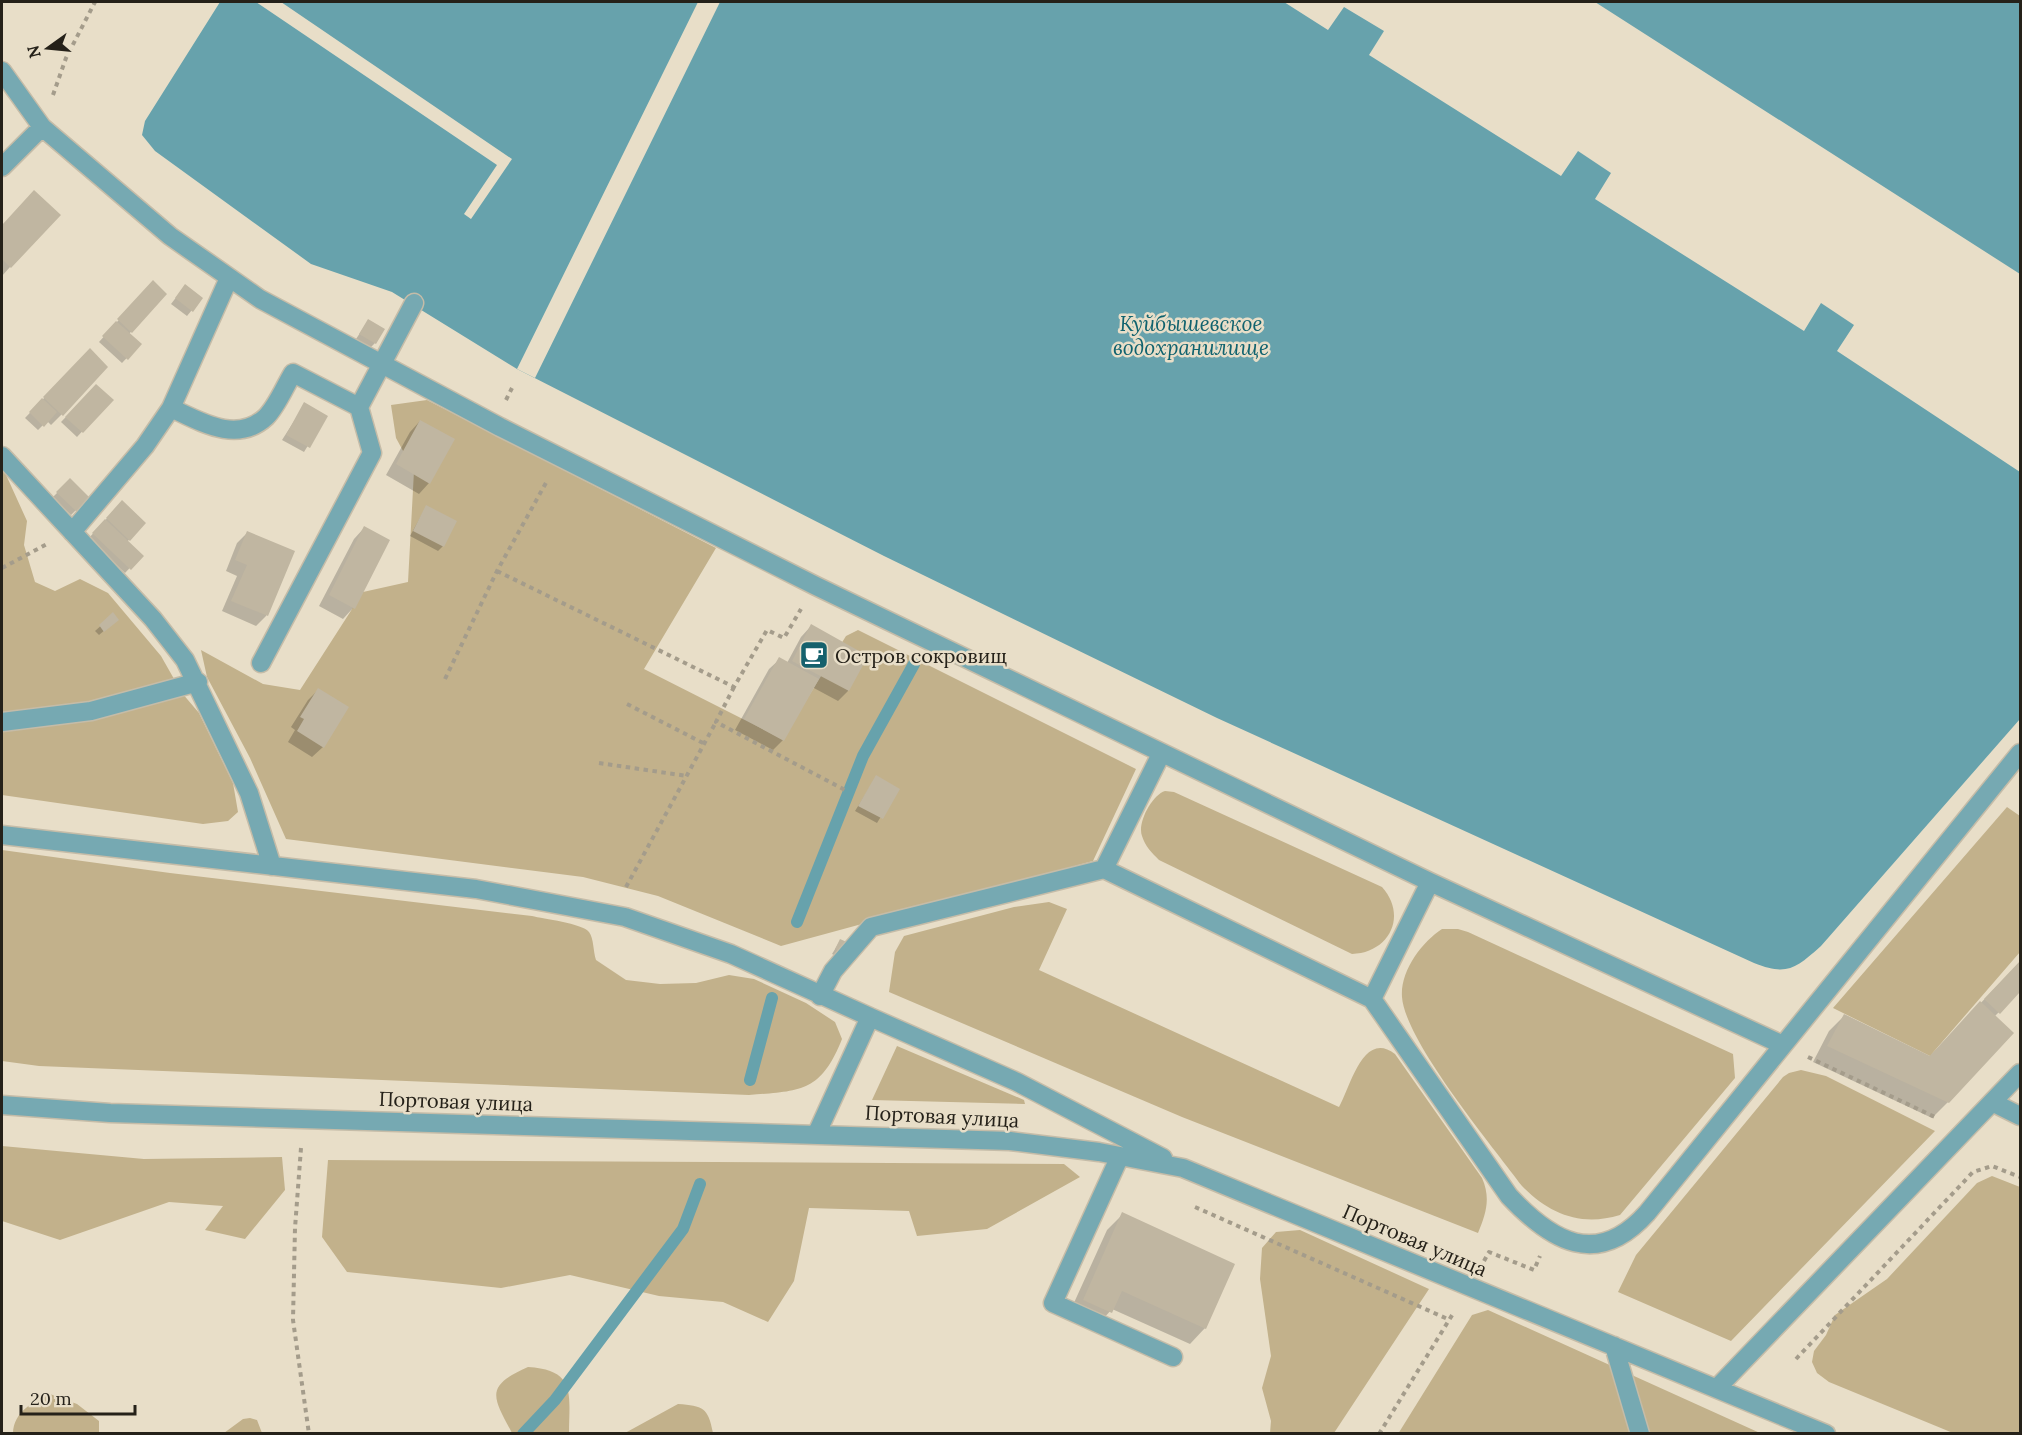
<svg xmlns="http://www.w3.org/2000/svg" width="2022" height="1435" font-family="Lora,serif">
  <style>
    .green { fill: #c2b18b }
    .water { fill: #67a2ac }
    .pier { fill: #e8dec8 }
    .shadow { fill: #0003 }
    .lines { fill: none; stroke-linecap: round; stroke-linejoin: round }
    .stream { stroke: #67a2ac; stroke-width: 12 }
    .building { fill: #c0b6a1 }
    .minor-casing { stroke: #c5bca8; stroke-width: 21 }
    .path { stroke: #a49c8b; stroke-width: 4; stroke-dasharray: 4.5 4.5; stroke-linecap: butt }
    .minor { stroke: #76a9b2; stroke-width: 18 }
    .labels { text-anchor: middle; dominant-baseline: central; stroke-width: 5; stroke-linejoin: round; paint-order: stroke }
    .poi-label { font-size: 20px; fill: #252119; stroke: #e8dec8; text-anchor: start }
    .street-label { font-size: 20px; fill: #252119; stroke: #e8dec8 }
    .water-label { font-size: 21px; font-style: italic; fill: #0f626e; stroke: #e8dec8 }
  </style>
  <rect width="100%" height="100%" fill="#e8dec8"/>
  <!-- green -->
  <path class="green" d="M427,400L716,548L644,669L782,739L846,636L858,630L1136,769L1093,861L781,946L658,896L583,877L286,839L250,758L207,677L201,650L263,684L300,690L363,592L408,582L414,471L396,438L391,405Z
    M2,466L27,521L24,545L35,582L55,591L80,579L108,593L161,656L182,693L199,713L233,783L238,812L228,821L203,824L2,795Z
    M1165,791L1174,792L1382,887C1408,916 1389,953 1352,954L1159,860C1152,853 1145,846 1142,836C1137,823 1152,795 1165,791Z
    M2007,807L2020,816V952L1930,1056L1833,1008Z
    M2,850L170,873L532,916C543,919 582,923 589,932C594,939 593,951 596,960L626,980L660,984L696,983L729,975L754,979L806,1003L835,1022L842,1039C821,1092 801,1091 749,1095L39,1066L2,1061Z
    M1049,902L1067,909L1039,970L1339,1107C1350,1088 1363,1029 1395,1054L1482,1178C1491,1198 1486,1214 1478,1233L1182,1117L889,992L895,952L904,936L1014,907Z
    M1442,929H1458L1468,932L1733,1054L1735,1078L1620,1215C1581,1227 1549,1214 1522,1186C1493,1147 1405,1041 1402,997C1400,971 1422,942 1442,929Z
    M897,1046L1024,1100L1025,1104L872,1100Z
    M1801,1070L1826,1076L1935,1131L1731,1341L1618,1292L1636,1255L1783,1077L1789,1073Z
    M2,1146L144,1159L282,1157L285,1190L245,1239L205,1230L223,1206L169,1202L60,1240L2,1221Z
    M328,1160L1064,1164L1080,1177L987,1229L917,1236L909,1211L809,1208L794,1281L768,1322L723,1302L659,1296L570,1275L501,1288L347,1272L322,1237Z
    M1992,1176L2020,1187V1433H1953L1829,1382L1817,1373L1812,1362L1814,1351L1826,1335L1835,1315L1887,1279L1977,1183Z
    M1300,1230L1429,1289L1334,1433H1270L1271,1421L1262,1388L1271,1356L1260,1279L1262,1248L1276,1232Z
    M1488,1310L1760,1433L1398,1434L1472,1315Z
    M528,1367C577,1370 569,1395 569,1433H512C492,1396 485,1386 528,1367Z
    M50,1394L77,1404L99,1421V1433H13C14,1412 32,1402 50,1394Z
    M678,1404C703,1406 708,1407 713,1433H625Z
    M250,1418L257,1420L262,1433H224L243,1419Z"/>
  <!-- water -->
  <path class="water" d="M220,2H1284L1328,30L1344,7L1384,31L1369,55L1561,176L1578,151L1611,173L1595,199L1804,331L1821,303L1854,325L1837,351L2020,472V719L1821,946C1795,969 1787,976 1754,963L1217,718L884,556L517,369L392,292L311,264L155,151L142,135L145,121Z
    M1595,2H2020V274Z"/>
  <!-- pier -->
  <path class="pier" d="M256,2H281L512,159L471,219L464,214L497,165Z
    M698,2H720L535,378L517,369Z"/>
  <!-- shadow -->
  <path class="shadow" d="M24,203L10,267L2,276V227Z
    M153,282L165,294L129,334L140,344L122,363L99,342Z
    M181,291L201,299L187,316L171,304Z
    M368,321L375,343L370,348L356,339Z
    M90,350L62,414L51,425L47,421L38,430L25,418Z
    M96,386L111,400L77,437L61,422Z
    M305,404L326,416L304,452L282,440Z
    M420,421L429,483L419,494L386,475L410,432Z
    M70,480L88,498L71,515L52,498Z
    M122,502L144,523L127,542L141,556L125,573L88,539Z
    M426,507L443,546L438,551L410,536Z
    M364,528L388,541L353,608L343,619L319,606L354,539Z
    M247,533L293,552L266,616L256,626L222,611L237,576L226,571L237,543Z
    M113,615L112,624L99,635L95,631Z
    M811,626L866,656L848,691L838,701L812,687L783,740L773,750L735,730L769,669L780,659L787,663L801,637Z
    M318,690L323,747L312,757L288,742L295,730L291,727L308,700Z
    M876,777L898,789L877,823L855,811Z
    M840,941V958L832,954Z
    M2020,962V991L1994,1017L1948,1102L1932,1118L1813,1062L1829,1031L1845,1015L1929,1057Z
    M1123,1214L1205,1328L1190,1344L1112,1309L1095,1328L1068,1316L1107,1230Z"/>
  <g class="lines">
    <!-- stream -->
    <path class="stream" d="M797,922L863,756L914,664
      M750,1080L772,998
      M523,1434L555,1400L683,1229L700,1184"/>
  </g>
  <!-- building -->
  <path class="building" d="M34,190L61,215L11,268L2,259V225Z
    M153,280L167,294L132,333L117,319Z
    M185,284L203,298L193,312L175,298Z
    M368,319L385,329L376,344L359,334Z
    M116,321L142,344L128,360L102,336Z
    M90,348L108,367L63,416L43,397Z
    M96,384L114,400L83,433L65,417Z
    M42,398L57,412L44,427L29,412Z
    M304,402L328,416L310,448L286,435Z
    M420,420L455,439L430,484L396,464Z
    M70,478L90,498L77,512L56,492Z
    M122,500L146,523L130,541L106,518Z
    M426,505L457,521L444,547L413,531Z
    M105,519L144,556L131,570L92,533Z
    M364,526L390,540L355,609L329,595Z
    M247,531L295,551L268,616L231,601L247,565L235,560Z
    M113,612L119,620L104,632L99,625Z
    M811,624L868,656L849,691L792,661Z
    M779,657L819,679L784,741L744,719Z
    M318,688L349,707L324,748L297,731L304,719L300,717Z
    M876,775L900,789L883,819L858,806Z
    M840,939L851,944L846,954L835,949Z
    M2020,961V992L2000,1014L1984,999Z
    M1980,1001L2014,1033L1949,1103L1827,1046L1844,1014L1930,1056Z
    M1122,1212L1235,1264L1206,1329L1122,1291L1112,1313L1083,1300Z"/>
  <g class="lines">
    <!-- minor casing -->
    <g class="minor-casing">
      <path id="minor" d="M2,71L42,127L170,236L260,299L500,427L816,586L1430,882L1783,1045
        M2,167L42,127
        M171,408C201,422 237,444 266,417C277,406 285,386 293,373L359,407
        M2,456L153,619L185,660L249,793L272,866
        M72,532L145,446L171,408L229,278
        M261,663L372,453L359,407L414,303
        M2,722L91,711L198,682
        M1161,754L1104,869L1372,999L1430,882
        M2,835L476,889L625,917L731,954L870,1017L817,1133
        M820,996L833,971L871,927L1104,869
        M1372,999L1509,1196C1551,1241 1597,1269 1647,1213L2020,753
        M870,1017L1017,1082L1163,1158
        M1992,1102L2020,1116
        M2,1105L110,1113L1010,1141L1099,1152L1183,1168L1826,1434
        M1120,1156L1053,1303L1173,1357
        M1614,1346L1640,1434
        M1718,1387L2020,1073"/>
    </g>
    <!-- path -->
    <path class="path" d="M53,95L66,58L95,2
      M506,400L512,388
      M2,568L47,544
      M497,571L734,687L767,630L784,638L801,609
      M445,679L497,571L547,481
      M734,687L716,722L845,790
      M627,704L705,744
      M599,763L687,776
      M626,887L716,722
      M1808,1057L1937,1118
      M301,1148L295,1228L293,1320L309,1434
      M1195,1207L1450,1320
      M1484,1261L1489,1252L1534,1270L1540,1256
      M1796,1359L1973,1172L1992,1166L2020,1177
      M1379,1434L1454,1312"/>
    <!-- minor -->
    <use href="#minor" class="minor"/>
  </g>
  <!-- icons -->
  <defs>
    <g id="cafe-square" transform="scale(1.5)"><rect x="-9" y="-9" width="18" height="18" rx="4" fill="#15616d" stroke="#e8dec8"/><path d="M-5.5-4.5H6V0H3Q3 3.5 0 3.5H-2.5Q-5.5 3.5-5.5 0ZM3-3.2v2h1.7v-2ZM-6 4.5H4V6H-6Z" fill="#fff"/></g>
  </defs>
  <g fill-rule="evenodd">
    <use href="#cafe-square" x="814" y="655"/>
  </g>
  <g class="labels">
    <!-- poi labels -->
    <g class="poi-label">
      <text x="835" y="655">Остров сокровищ</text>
    </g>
    <!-- street labels -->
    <g class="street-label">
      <text transform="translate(456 1101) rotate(2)">Портовая улица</text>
      <text transform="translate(942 1116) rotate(3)">Портовая улица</text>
      <text transform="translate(1415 1240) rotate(23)">Портовая улица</text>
    </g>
    <!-- water labels -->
    <g class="water-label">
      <text x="1191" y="323">Куйбышевское<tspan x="1191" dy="24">водохранилище</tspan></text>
    </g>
  </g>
  <!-- border -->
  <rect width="2022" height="1435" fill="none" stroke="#252119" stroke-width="6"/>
  <!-- north arrow -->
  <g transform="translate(48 48) rotate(255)" stroke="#e8dec8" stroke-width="4.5" paint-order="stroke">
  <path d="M0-4.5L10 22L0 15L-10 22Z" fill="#252119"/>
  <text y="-9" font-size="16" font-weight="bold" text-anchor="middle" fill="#252119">N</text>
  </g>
  <!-- scale -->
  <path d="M21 1405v9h114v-9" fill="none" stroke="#252119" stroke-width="3"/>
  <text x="30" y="1405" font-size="18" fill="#252119" stroke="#e8dec8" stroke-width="4.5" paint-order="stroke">20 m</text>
</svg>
